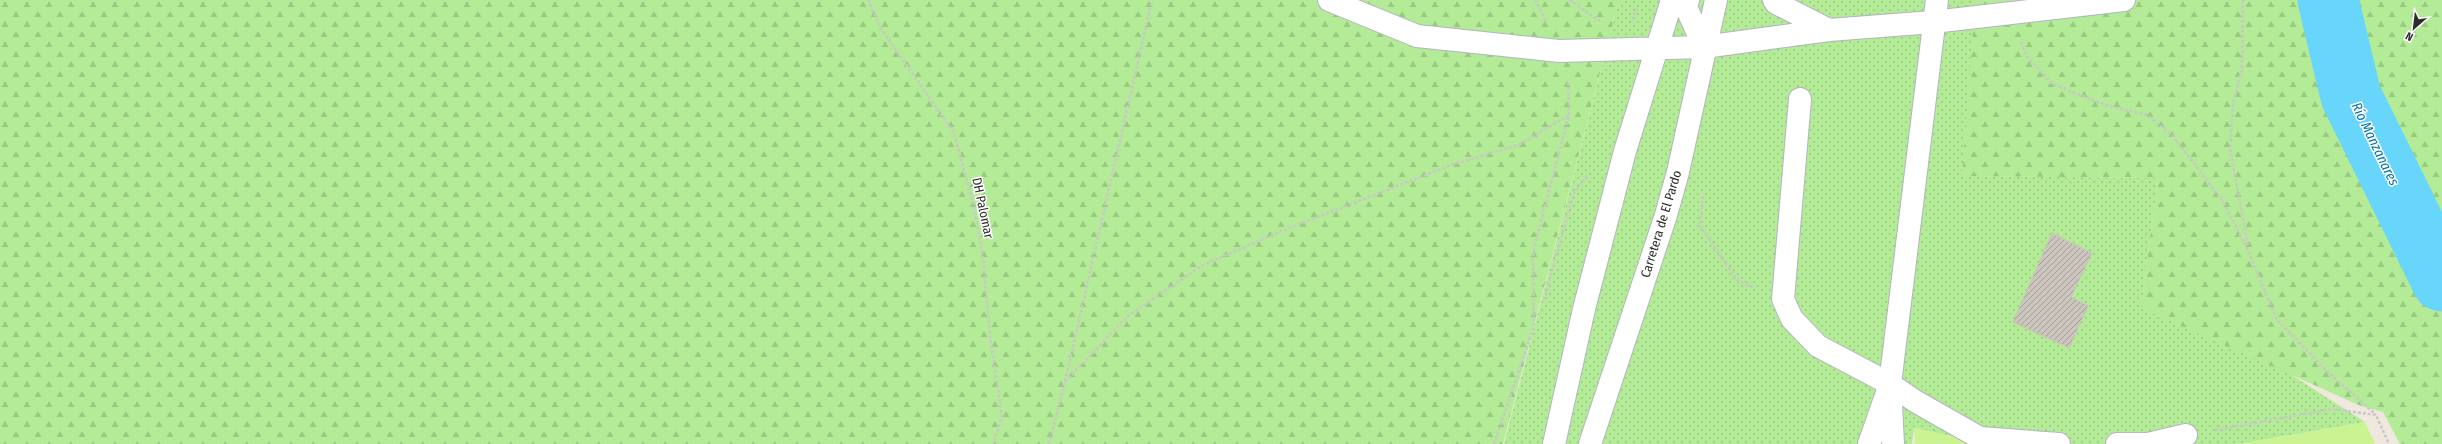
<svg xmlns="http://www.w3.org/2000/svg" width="2442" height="444" font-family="'Fira Sans Condensed',sans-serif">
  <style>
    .grass { fill: url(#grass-dots) }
    .forest { fill: url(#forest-firs) }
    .pitch { fill: #caf391 }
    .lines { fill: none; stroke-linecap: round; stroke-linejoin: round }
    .river { stroke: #68d5fb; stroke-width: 61 }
    .building { fill: url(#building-hatch); stroke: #ccc4b7 }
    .minor-casing { stroke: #b2b5c2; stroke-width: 24 }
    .path { stroke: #c8c8c8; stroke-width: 2.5; stroke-dasharray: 3 2; stroke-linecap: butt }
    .minor { stroke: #fff; stroke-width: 22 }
    .labels { text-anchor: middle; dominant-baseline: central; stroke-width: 3; stroke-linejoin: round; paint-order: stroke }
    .street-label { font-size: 13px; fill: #2d2d2d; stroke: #fff }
    .water-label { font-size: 14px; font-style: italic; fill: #0073ae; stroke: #fff }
  </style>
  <defs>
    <pattern id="grass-dots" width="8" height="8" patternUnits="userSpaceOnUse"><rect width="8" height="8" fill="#b3eb96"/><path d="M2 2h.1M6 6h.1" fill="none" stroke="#9aca82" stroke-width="1.8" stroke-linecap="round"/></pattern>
    <pattern id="forest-firs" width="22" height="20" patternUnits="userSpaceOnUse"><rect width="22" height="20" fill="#b3eb96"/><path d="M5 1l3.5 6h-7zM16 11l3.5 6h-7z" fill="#9aca82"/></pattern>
    <pattern id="building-hatch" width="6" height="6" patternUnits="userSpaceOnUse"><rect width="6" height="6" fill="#cbc5be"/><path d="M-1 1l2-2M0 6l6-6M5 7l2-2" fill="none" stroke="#a5a09b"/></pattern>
  </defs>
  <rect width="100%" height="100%" fill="#f0e8de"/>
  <!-- grass -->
  <path class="grass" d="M1619,0H1979L1962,176L2158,178L2141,308L2287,372L2365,422L2238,444H1988L1914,428L1912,444H1504Z"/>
  <!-- forest -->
  <path class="forest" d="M0,0H1619L1503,444H0Z
    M1975,0H2442V444H2400L2383,412L2361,406L2141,308L2158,178L1962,176Z"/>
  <!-- pitch -->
  <path class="pitch" d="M2365,422L2375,444H2238Z
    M1914,428L1988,444H1915Z"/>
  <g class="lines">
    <!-- river -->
    <path class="river" d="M2328,0L2351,96L2442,281"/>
  </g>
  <!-- building -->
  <path class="building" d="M2052,233L2092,253L2071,297L2088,306L2069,348L2013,322Z"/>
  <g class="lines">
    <!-- minor casing -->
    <g class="minor-casing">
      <path id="minor" d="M1329,0L1417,36L1559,51L1704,47L1829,30L1933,22L2124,0
        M1688,0L1686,7L1704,47
        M1774,0L1776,3L1829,30
        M1800,99L1783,299L1792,319L1818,346L1890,384L1915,401L1980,438L2059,444
        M1554,444L1584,309L1625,151L1672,0
        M1590,444L1666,215L1678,172L1716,0
        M1869,444L1887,393
        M1893,444L1890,384L1937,0
        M2117,444H2148L2186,435"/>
    </g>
    <!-- path -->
    <path class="path" d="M868,0L880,27L954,133L974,207L983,258L990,336L1002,417L993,444
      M1535,0L1546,21
      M1569,0L1600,21
      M2243,0L2242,69L2233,103L2230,149L2248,246
      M1632,20L1637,8
      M2021,42L2027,57L2053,84L2105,105L2147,115L2173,136L2224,203L2248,251L2277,320L2326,370L2376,415
      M1703,196L1700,226L1737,280L1755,288
      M1544,300L1574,193L1587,175
      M1065,382L1128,316L1203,265L1282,231L1451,165L1519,145L1569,115
      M2215,430L2332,409L2376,415L2389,444
      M1049,444L1065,382L1152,0
      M1494,444L1534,327L1533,252L1569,115L1568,80"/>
    <!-- minor -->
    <use href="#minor" class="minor"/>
  </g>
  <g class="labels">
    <!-- street labels -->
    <g class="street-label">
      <text transform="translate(983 208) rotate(78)">DH Palomar</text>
      <text transform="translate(1661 224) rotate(-73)">Carretera de El Pardo</text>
    </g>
    <!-- water labels -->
    <g class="water-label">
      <text transform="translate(2375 144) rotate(64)">Río Manzanares</text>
    </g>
  </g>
  <!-- north arrow -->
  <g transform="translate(2414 28) rotate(208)" stroke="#ffffff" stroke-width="3" paint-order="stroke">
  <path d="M0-3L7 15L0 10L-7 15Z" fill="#2d2d2d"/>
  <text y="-6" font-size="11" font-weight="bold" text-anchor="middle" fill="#2d2d2d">N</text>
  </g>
</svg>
